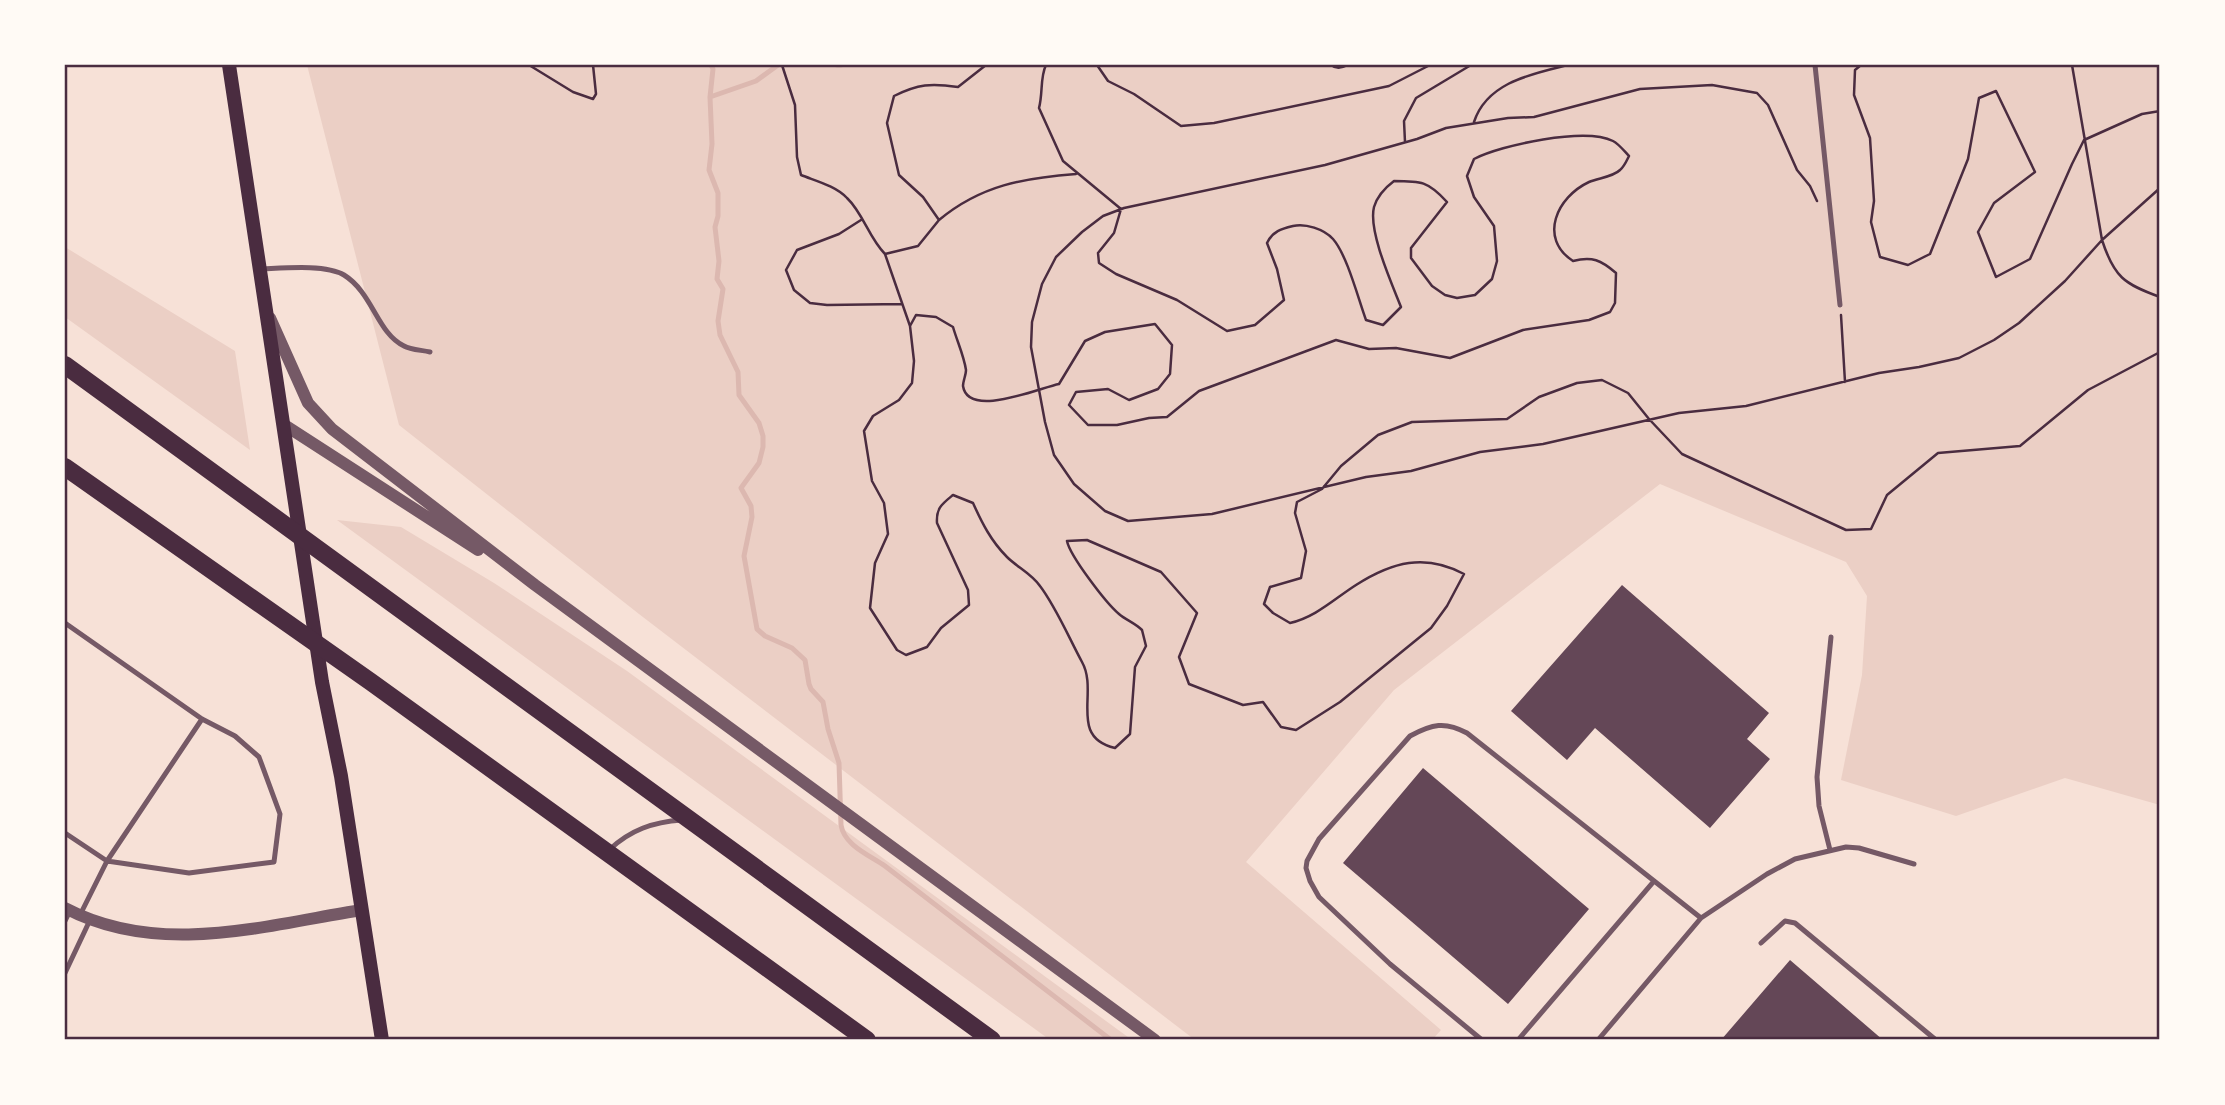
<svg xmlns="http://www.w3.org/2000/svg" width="2225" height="1105" font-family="Literata,serif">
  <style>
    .green { fill: #ebcfc5 }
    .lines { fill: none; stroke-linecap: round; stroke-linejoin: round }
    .stream { stroke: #dcb8b0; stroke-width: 5 }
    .building { fill: #644757 }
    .path { stroke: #4a2c40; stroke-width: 2.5 }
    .service { stroke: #755966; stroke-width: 5 }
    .tertiary { stroke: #755966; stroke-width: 12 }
    .secondary { stroke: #4a2c40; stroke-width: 14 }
    .motorway { stroke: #4a2c40; stroke-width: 18 }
    .neatline { fill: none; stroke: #4a2c40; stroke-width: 2.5 }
  </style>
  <rect width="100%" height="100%" fill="#f7e1d7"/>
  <!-- green -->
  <path class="green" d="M307,65H2160V805L2065,778L1956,816L1841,780L1862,675L1867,596L1846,562L1660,484L1394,690L1246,862L1441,1030L1432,1040H1195L639,614L399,425Z
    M65,247L235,351L250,450L65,317Z
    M337,520L401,527L494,583L627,671L1132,1040H1050Z"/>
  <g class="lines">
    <!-- stream -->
    <path class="stream" d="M711,65L713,69L710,97L712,144L709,170L718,193V216L715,227L719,261L717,279L723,289L718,321L720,335L738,372L739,395L759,423L763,436V447L759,463L741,488L751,506L752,517L744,556L757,629L765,636L792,648L805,660L809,684L811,689L823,702L828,729L839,763L841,825C844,845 869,855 885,866L1111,1040
      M837,65H841
      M710,97L756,81L778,65"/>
  </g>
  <!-- building -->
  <path class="building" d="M1622,585L1769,713L1747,739L1770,759L1710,828L1595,728L1567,760L1511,711Z
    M1423,768L1589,909L1508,1004L1343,863Z
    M1790,960L1883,1040H1721Z"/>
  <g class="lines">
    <!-- path -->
    <path class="path" d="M529,65L573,92L593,99L596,94L593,65
      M782,65L795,105L797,157L801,175C816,181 836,186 847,198C863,213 869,238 885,254L918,246L939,220L923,197L899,175L887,123L894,96C918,84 931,83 958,87L986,65
      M1046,65C1040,77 1043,93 1039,108L1063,161L1121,209L1114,233L1098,253L1099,263L1116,274L1177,300L1227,331L1255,325L1284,300L1277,269L1267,243C1273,231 1281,229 1293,226C1305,223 1324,229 1333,239C1347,255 1358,298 1366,320L1383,325L1401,307C1392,284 1368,231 1374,207C1377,197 1386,187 1394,181C1421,181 1428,181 1447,202L1411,248V258L1432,286L1445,295L1457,298L1475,295L1492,279L1497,261L1494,226L1474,197L1467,176L1474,159C1501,145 1585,127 1613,141C1619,144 1625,152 1629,156C1627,160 1624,167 1620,170C1613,177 1598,178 1589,182C1557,197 1538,238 1573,261C1592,256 1601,260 1616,273L1615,303L1610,312L1589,320L1523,330L1450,358L1396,348L1369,349L1336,340L1199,391L1167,417L1149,418L1117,425H1088L1069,405L1076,392L1108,389L1129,400L1158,389L1170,374L1172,345L1155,324L1105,332L1085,341L1059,384C1039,388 968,419 963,386C963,381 966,375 966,370C964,356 957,341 953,327L936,317L916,315L910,326L914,361L912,383L899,400L873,416L864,431L872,481L884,503L888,534L875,563L870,608L897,650L906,655L927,647L941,628L969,605L968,590L937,523C936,508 942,504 953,495L973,503C982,523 991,541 1007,557C1017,567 1032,574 1040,586C1056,607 1069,638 1082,662C1099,692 1068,737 1115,748L1130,734L1135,667L1146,646L1142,630C1135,623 1126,620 1119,614C1106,603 1070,556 1067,541L1087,540L1161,572L1197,613L1179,657L1189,684L1243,705L1263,702L1281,727L1296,730L1340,702L1431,628L1447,606L1464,574C1425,553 1392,562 1356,585C1334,599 1316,617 1290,623L1273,613L1264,604L1270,587L1301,578L1306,551L1295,513L1297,502L1322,489L1341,466L1378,435L1412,422L1507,419L1539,397L1577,383L1602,380L1628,393L1649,419L1682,454L1846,530L1871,529L1887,495L1938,453L2020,446L2088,390L2160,352
      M1097,65L1108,81L1134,94L1181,126L1214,123L1389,86L1430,65
      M1331,65C1336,69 1342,68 1348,65
      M1861,65L1855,70L1854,95L1870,138L1874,201L1871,222L1880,257L1908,265L1930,254L1968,159L1979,98L1996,91L2035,172L1994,203L1978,232L1996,277L2030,259L2072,164L2084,140L2142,114L2160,111
      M2072,65L2102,240C2114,277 2124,284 2160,297
      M1474,122C1487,82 1532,74 1568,65
      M1405,142L1404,121L1416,98L1471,65
      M1817,201L1810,186L1797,170L1768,105L1757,93L1712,85L1640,89L1534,117L1508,118L1446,128L1417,139L1325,165L1124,208L1103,216L1082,232L1056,257L1042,284L1032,322L1031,347L1045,422L1054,455L1074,484L1105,511L1128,521L1212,514L1366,477L1411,471L1480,452L1543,444L1679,413L1746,406L1879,373L1919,367L1959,358L1994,340L2019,323L2065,281L2102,240L2160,188
      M861,220L839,234L797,250L786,270L794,290L810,303L827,305L902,304
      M939,220C981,185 1024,178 1076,174
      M885,254L910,326
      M1841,315L1845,382"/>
    <!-- service -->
    <path class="service" d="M1815,65L1840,305
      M263,269C284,268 326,264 344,275C373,293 377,333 404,346C411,350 422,350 430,352
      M65,623L202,719L235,736L259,757L280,814L274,862L189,873L107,861L80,915
      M65,833L107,861L202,719
      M609,850C630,830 653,822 682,820
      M1830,850L1819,806L1817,777L1831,637
      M65,921L70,911
      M1761,943L1785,921L1795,923L1936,1040
      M65,973L90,920
      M1482,1040L1390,964L1319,897L1310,881L1306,868L1307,861L1319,839L1410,736C1432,724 1445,721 1467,733L1701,918
      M1518,1040L1654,881
      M1598,1040L1701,918L1767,874L1795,859L1846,847L1859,848L1914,864"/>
    <!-- tertiary -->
    <path class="tertiary" d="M270,318L308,403L332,429L535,585L1155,1040
      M283,424L478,550
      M65,908C158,957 263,926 361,910"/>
    <!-- secondary -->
    <path class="secondary" d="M229,65L322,682L341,776L382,1040"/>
    <!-- motorway -->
    <path class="motorway" d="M65,365L992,1040
      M65,467L371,682L867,1040"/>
  </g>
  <!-- border -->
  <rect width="2225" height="1105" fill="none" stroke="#fffaf5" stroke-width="133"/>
  <rect x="66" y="66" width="2092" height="972" class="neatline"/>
</svg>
